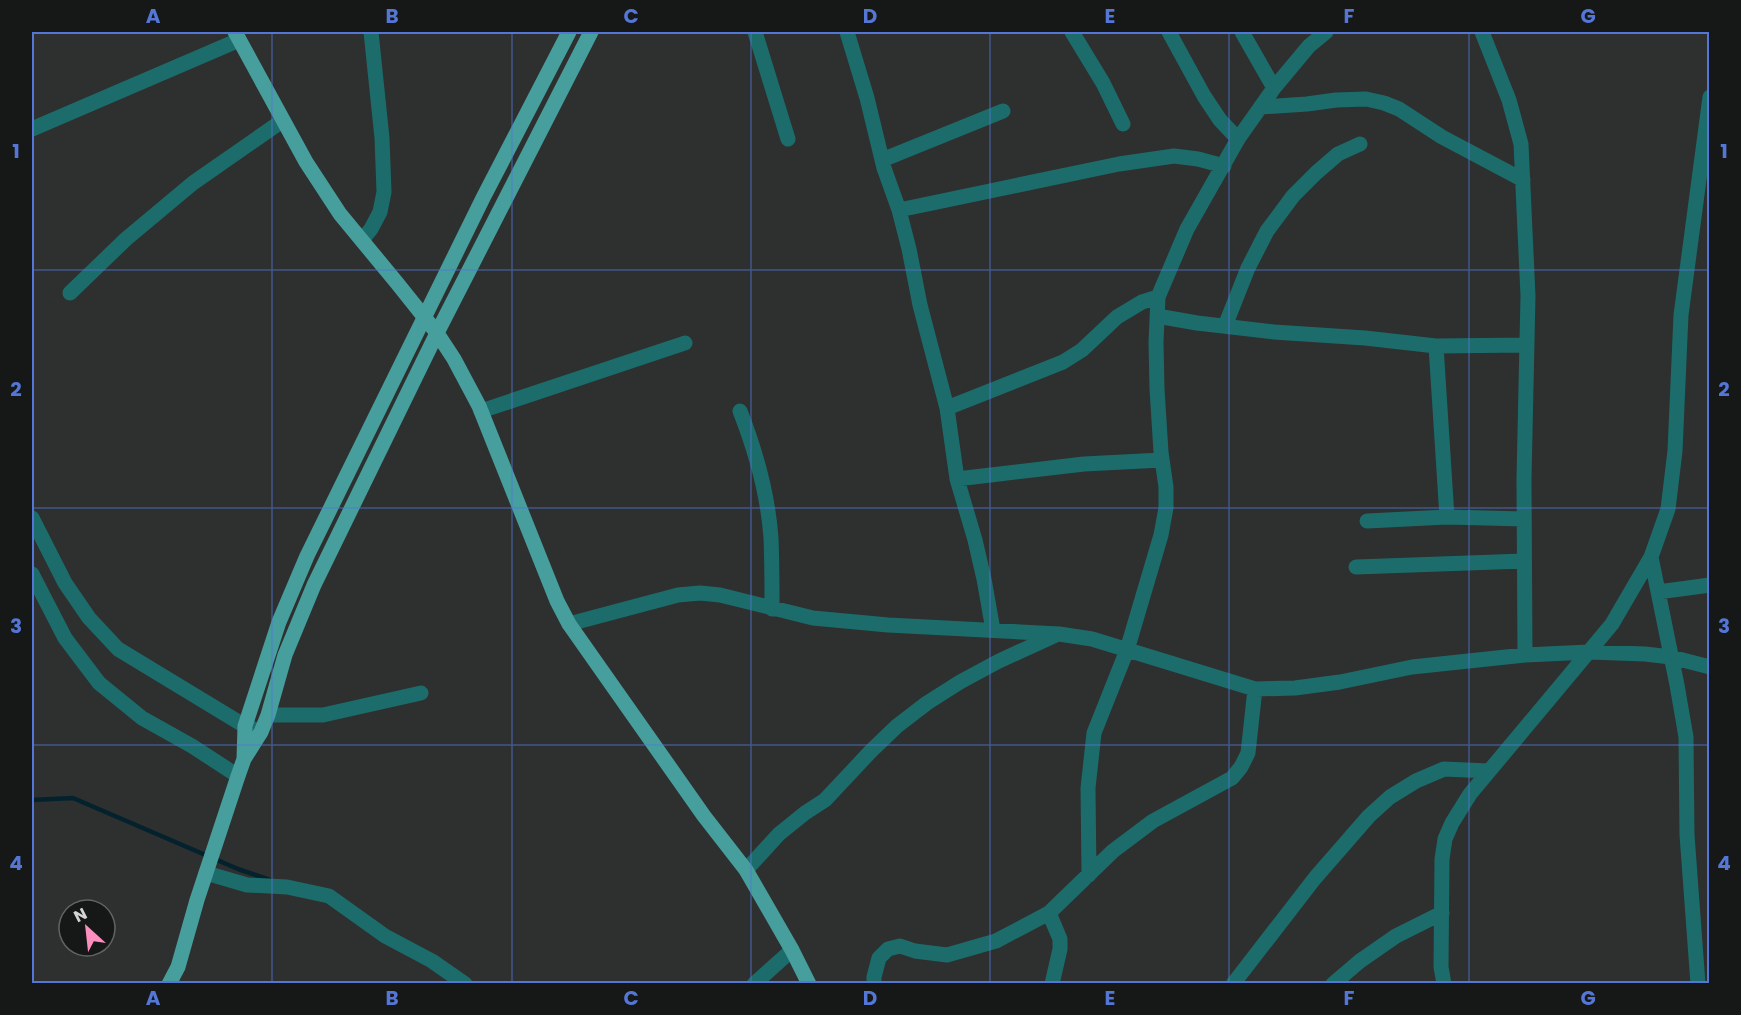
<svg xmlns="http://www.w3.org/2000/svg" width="1741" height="1015" font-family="Poppins,sans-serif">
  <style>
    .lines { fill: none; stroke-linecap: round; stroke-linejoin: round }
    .stream { stroke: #04222e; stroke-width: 4.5 }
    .minor { stroke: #1c6c6c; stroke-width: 15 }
    .major { stroke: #469e9d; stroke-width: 15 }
    .grid { fill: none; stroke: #5476d7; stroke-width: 1.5; stroke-opacity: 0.55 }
    .neatline { fill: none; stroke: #5476d7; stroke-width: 2 }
    .grid-label { font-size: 20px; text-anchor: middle; font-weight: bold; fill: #5476d7 }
  </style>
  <rect width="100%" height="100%" fill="#2d302e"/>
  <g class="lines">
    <!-- stream -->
    <path class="stream" d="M32,800L73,798L238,869L270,880"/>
    <!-- minor -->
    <path class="minor" d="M755,32L788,139
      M847,32L867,98L884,168L899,210L909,249L920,305L947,408L957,479L975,540L984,579L993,630
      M1072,32L1103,83L1123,124
      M1169,32L1204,96L1220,120L1238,139
      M1242,32L1274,88
      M1482,32L1509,100L1521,144L1528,296L1524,478L1525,655
      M1261,107L1307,104L1336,100L1366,99L1384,103L1399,109L1442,137L1523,180
      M32,129L239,40
      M882,160L1003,111
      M899,210L1119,164L1174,156L1198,159L1224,166
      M362,240L371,229L380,212L384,192L382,138L371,32
      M70,293L126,239L193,183L282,121
      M1157,316L1197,323L1274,332L1365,338L1436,346L1527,345
      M1225,326L1248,268L1267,231L1293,196L1316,173L1338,154L1360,144
      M1436,346L1447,517
      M947,408L1063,362L1082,350L1117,317L1142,302L1158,297
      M481,411L685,343
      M740,411C756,452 768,495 771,538C772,562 772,586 772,609
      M957,479L1084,464L1162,460
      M32,518L65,583L89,618L118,649L245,726L261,732
      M1367,521L1447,517L1524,519
      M1651,557L1677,685L1686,737L1687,835L1698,984
      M1356,567L1524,561
      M32,574L65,638L99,683L142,718L192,746L238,776
      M1658,592L1710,585
      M569,624L678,595L700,593L720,595L813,618L888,625L1059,634L1092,639L1255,689L1295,688L1340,682L1412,667L1525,655L1589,652L1645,654L1671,657L1710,667
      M268,715H323L421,693
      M746,870L779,834L805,813L825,800L871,751L897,726L927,703L960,682L999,661L1056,635
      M206,873L247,885L287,887L329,896L385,936L432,961L465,984
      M1089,875L1088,788L1094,733L1127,650L1161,535L1166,508V487L1161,452L1157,389L1156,342L1158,297L1187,229L1238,139L1274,88L1309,46L1326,32
      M1049,913L1060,939V949L1052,984
      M754,984L792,950
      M874,984V977L879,958L888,949L900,946L915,951L947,955L996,941L1049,913L1113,851L1153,821L1232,778L1241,767L1248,753L1255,689
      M1233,984L1315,878L1369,816L1390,797L1416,781L1444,769L1489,771
      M1333,984L1360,961L1396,936L1442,913
      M1444,984L1441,967L1442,859L1445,839L1452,823L1470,794L1612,624L1651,557L1668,509L1675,451L1681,315L1710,97"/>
    <!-- major -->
    <path class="major" d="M235,32L306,162L340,214L397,283L437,333L454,359L479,406L557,601L569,624L704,816L746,870L792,950L809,984
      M244,759L245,726L279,622L307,556L483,198L569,32
      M169,984L178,967L197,900L238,776L244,759L261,732L268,715L285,655L314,585L437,333L591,32"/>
  </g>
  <!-- grid -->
  <path class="grid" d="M272,32V984M512,32V984M751,32V984M990,32V984M1229,32V984M1469,32V984M32,270H1710M32,508H1710M32,745H1710"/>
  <!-- border -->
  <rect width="1741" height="1015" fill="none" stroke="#161817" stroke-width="66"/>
  <!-- north arrow -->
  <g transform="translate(87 928) rotate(333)"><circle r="28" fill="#161817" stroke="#626463" stroke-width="1.5"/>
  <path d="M0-4.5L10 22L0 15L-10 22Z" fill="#fd8ebe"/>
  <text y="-9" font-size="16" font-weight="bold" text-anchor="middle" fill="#d3d5d4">N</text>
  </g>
  <rect x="33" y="33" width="1675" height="949" class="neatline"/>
  <g class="grid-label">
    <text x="153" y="23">A</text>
    <text x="392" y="23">B</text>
    <text x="631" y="23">C</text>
    <text x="870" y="23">D</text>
    <text x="1110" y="23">E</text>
    <text x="1349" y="23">F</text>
    <text x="1588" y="23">G</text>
    <text x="16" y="158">1</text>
    <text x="1724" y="158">1</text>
    <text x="16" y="396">2</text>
    <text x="1724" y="396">2</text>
    <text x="16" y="633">3</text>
    <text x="1724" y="633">3</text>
    <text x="16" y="870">4</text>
    <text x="1724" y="870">4</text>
    <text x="153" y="1005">A</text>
    <text x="392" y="1005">B</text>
    <text x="631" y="1005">C</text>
    <text x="870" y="1005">D</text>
    <text x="1110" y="1005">E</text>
    <text x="1349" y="1005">F</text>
    <text x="1588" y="1005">G</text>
  </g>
</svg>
